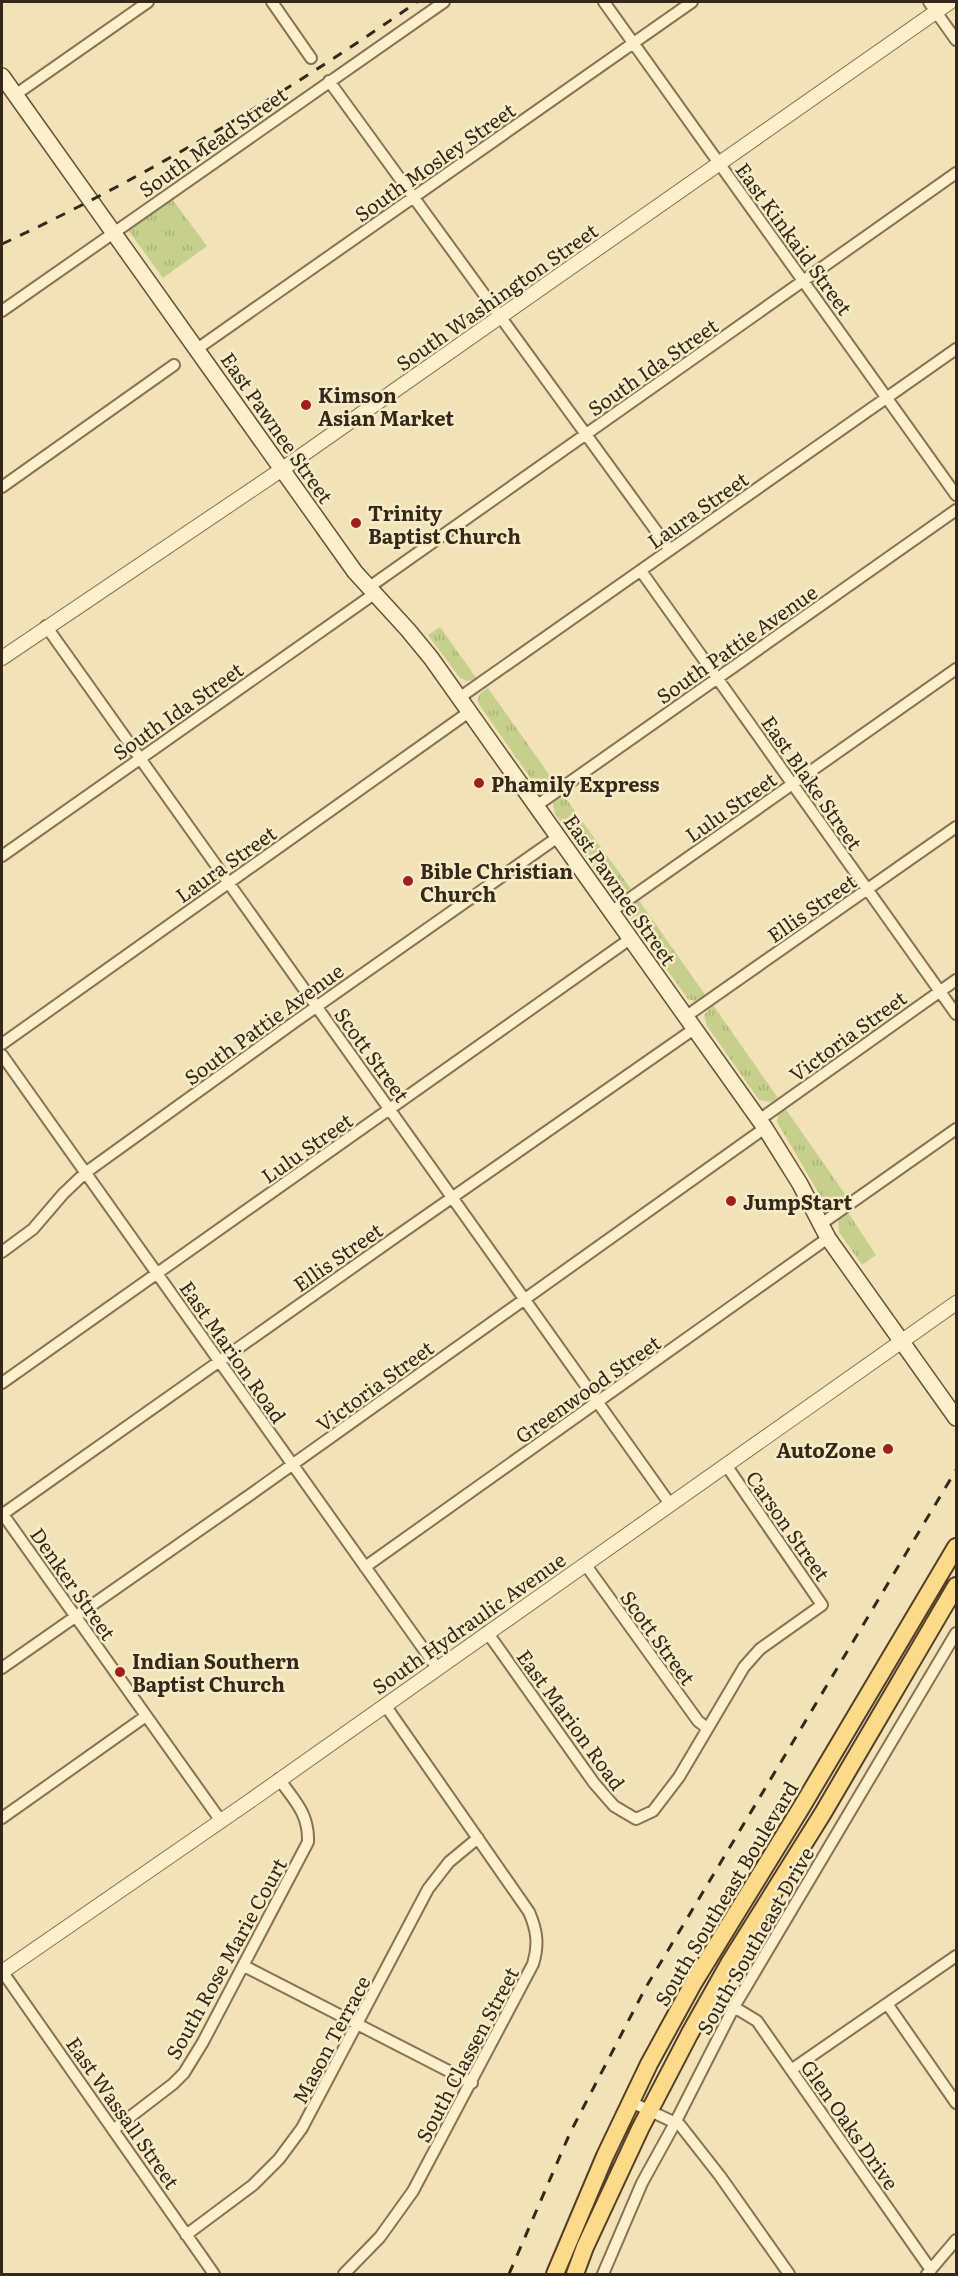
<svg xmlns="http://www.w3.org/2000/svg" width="958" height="2276" font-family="Literata,serif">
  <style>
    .grass { fill: url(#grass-tufts) }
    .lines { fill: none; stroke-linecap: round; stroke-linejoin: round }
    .minor-casing { stroke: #897152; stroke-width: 14 }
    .tertiary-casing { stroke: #897152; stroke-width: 16 }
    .secondary-casing { stroke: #6a5135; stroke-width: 18 }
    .primary-casing { stroke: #553e27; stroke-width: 20 }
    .minor { stroke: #fcefcb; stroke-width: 10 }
    .tertiary { stroke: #fcefcb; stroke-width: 14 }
    .secondary { stroke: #fcefcb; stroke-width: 15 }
    .primary { stroke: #fbdb8a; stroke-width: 16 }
    .rail { stroke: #362819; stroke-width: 3; stroke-dasharray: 10 10; stroke-linecap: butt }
    .poi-dot { fill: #9d201c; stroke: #f8ecc8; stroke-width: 2 }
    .labels { text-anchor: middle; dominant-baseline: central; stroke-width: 5; stroke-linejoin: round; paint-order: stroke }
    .street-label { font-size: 20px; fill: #362819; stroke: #f8ecc8 }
    .poi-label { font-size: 20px; font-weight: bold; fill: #362819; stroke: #f8ecc8; text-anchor: start }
  </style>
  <defs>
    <pattern id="grass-tufts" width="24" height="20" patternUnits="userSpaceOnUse" patternTransform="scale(1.5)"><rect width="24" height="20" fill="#c6d08c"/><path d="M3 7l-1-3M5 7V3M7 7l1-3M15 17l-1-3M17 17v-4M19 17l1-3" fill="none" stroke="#abb378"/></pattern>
  </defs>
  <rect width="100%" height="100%" fill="#f2e2b8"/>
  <!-- grass -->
  <path class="grass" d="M172,199L207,246L163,278L128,230Z
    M440,627L477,679L467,681L460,678L428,635Z
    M488,688L555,783L547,788L536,786L480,706C475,697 480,693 488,688Z
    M562,793L631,889L617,894L611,892L555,814L553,803Z
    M638,899L706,996L694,1001L688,999L632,921C628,911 630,906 638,899Z
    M713,1005L778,1098L771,1102L759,1100L707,1026L704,1015Z
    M785,1108L847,1197L833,1205L821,1197L777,1122L779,1113Z
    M847,1211L876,1255L862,1265L839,1232L838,1221Z"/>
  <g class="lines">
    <!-- minor casing -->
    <g class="minor-casing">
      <path id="minor" d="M272,2L311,58
        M604,2L956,495
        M929,2L956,40
        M329,81L670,550
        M15,95L148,2
        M2,311L444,2
        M197,349L692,2
        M2,487L174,365
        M641,571L956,1014
        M368,588L956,173
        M46,626L670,1504
        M459,698L956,349
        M536,806L956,510
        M2,856L374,594
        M612,911L956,669
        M685,1017L956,827
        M2,1044L469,712
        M2,1055L437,1668
        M759,1120L956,980
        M821,1224L956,1129
        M2,1252L33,1229L63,1194L85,1173L296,1021L558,837
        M2,1383L630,939
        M2,1513L221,1821
        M3,1514L397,1236L694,1029
        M585,1564L698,1721L707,1728
        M365,1567L828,1238
        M487,1632L594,1783L614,1806L636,1819L653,1811L679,1777L744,1667L760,1649L822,1605L726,1465
        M2,1668L254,1492L765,1128
        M2,1818L146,1716
        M244,1966L472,2083
        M2,1971L214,2274
        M888,2005L956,2103
        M734,2007L757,2021L931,2270
        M791,2070L956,1956
        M631,2102L680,2125L720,2176L789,2274
        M113,2130L173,2084L184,2073L203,2042L308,1842C309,1814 295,1801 279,1779
        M186,2235L253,2185L279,2159L302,2128L428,1889L449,1862L478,1838
        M344,2274L380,2237L413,2191L533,1964C539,1945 537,1930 529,1912L385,1705
        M603,2274L642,2183L675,2123L734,2007L956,1633
        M927,2274L956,2240"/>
    </g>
    <!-- tertiary casing -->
    <g class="tertiary-casing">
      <path id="tertiary" d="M2,658L281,470L950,2
        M2,1972L247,1803L956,1303"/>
    </g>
    <!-- secondary casing -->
    <g class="secondary-casing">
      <path id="secondary" d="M2,76L355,572L408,630L431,658L765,1128L800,1184L828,1238L956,1418"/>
    </g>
    <!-- primary casing -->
    <g class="primary-casing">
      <path id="primary" d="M555,2274L605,2156L649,2064L694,1982L801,1808L956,1547
        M575,2274L585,2247L640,2129L690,2033L730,1962L823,1813L956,1586"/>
    </g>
    <!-- minor -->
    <use href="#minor" class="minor"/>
    <!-- tertiary -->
    <use href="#tertiary" class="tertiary"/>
    <!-- secondary -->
    <use href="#secondary" class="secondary"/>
    <!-- primary -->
    <use href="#primary" class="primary"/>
    <!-- rail -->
    <path class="rail" d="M2,244C148,176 285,94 417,2
      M509,2274L570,2133L646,1987L956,1470"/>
  </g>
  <!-- markers -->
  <g class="poi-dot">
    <circle cx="306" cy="405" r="6"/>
    <circle cx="356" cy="523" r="6"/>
    <circle cx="479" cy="783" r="6"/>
    <circle cx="408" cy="881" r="6"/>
    <circle cx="731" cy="1201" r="6"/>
    <circle cx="888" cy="1449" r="6"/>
    <circle cx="120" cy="1672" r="6"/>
  </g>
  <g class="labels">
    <!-- street labels -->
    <g class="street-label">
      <text transform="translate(212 141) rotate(-35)">South Mead Street</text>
      <text transform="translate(434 161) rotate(-35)">South Mosley Street</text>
      <text transform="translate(795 238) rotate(54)">East Kinkaid Street</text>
      <text transform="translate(496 296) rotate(-35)">South Washington Street</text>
      <text transform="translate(652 366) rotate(-35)">South Ida Street</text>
      <text transform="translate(278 427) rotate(55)">East Pawnee Street</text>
      <text transform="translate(697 509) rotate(-35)">Laura Street</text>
      <text transform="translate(736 643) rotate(-35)">South Pattie Avenue</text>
      <text transform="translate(177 710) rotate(-35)">South Ida Street</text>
      <text transform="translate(813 782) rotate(55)">East Blake Street</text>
      <text transform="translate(730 806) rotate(-35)">Lulu Street</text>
      <text transform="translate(225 863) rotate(-35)">Laura Street</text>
      <text transform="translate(621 889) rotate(55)">East Pawnee Street</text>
      <text transform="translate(811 907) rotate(-35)">Ellis Street</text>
      <text transform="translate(263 1023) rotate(-36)">South Pattie Avenue</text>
      <text transform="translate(847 1035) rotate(-36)">Victoria Street</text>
      <text transform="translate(373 1054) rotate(54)">Scott Street</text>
      <text transform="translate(306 1147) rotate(-35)">Lulu Street</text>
      <text transform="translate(337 1256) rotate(-35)">Ellis Street</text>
      <text transform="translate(234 1351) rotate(55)">East Marion Road</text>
      <text transform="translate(374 1385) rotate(-36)">Victoria Street</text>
      <text transform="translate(587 1388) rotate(-35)">Greenwood Street</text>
      <text transform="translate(789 1525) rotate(55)">Carson Street</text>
      <text transform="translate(74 1583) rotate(55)">Denker Street</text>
      <text transform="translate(468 1622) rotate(-35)">South Hydraulic Avenue</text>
      <text transform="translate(659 1637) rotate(54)">Scott Street</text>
      <text transform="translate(572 1719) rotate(54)">East Marion Road</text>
      <text transform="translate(725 1893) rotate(-59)">South Southeast Boulevard</text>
      <text transform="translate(754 1940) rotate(-60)">South Southeast Drive</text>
      <text transform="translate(225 1958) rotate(-61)">South Rose Marie Court</text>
      <text transform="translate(330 2039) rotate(-62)">Mason Terrace</text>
      <text transform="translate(466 2054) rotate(-62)">South Classen Street</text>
      <text transform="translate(124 2112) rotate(55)">East Wassall Street</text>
      <text transform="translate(851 2124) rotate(55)">Glen Oaks Drive</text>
    </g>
    <!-- poi labels -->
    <g class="poi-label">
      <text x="318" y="394">Kimson<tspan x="318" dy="23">Asian Market</tspan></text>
      <text x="368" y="512">Trinity<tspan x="368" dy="23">Baptist Church</tspan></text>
      <text x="491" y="783">Phamily Express</text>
      <text x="420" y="870">Bible Christian<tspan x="420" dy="23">Church</tspan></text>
      <text x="743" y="1201">JumpStart</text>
      <text x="876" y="1449" text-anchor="end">AutoZone</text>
      <text x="132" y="1660">Indian Southern<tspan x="132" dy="23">Baptist Church</tspan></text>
    </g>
  </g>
  <!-- border -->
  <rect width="958" height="2276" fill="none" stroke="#362819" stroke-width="6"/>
</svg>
